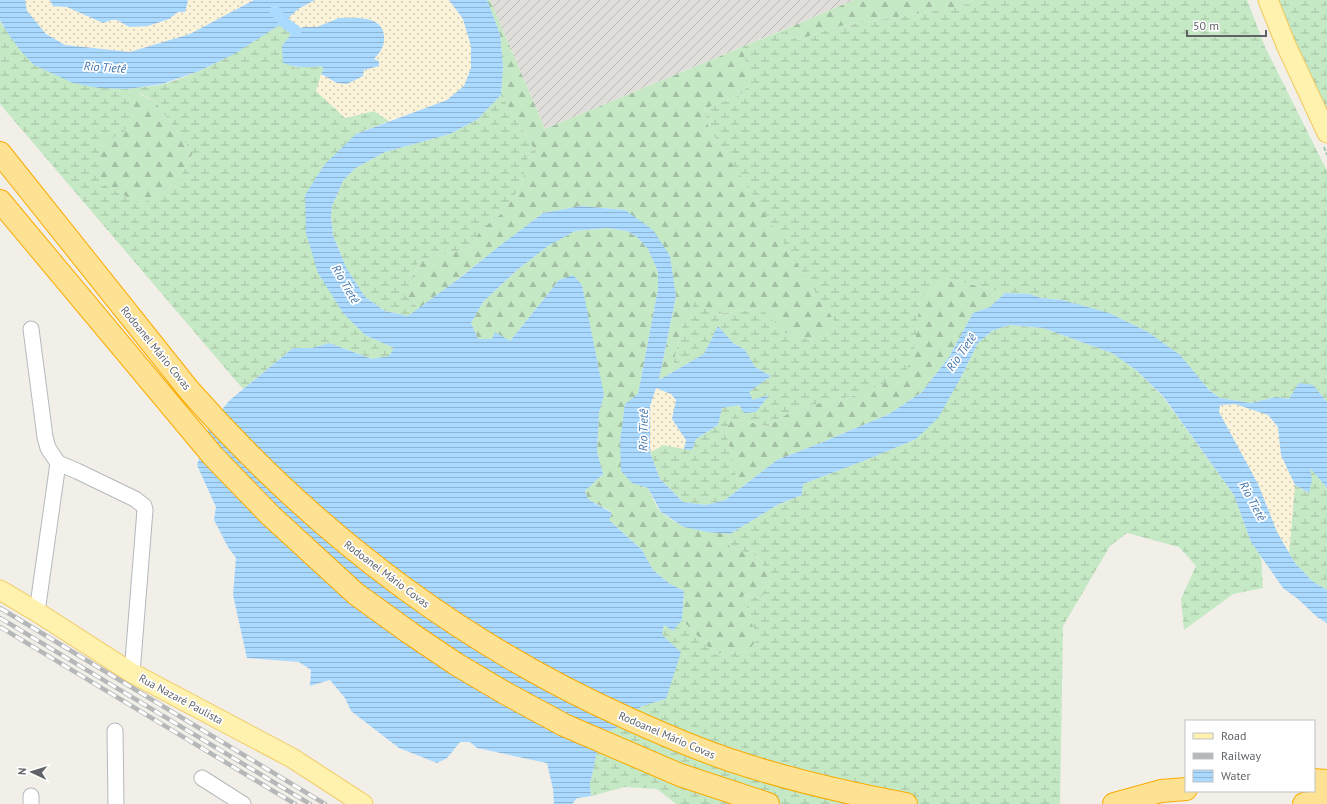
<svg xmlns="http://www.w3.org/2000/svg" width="1327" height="804" font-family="'PT Sans',sans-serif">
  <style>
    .industrial { fill: url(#industrial-furrows) }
    .forest { fill: url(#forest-firs) }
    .wetland { fill: url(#wetland-marsh) }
    .sand { fill: url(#sand-dots) }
    .water { fill: url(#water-rules) }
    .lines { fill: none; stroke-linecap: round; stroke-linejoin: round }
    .canal { stroke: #aadaff; stroke-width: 11 }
    .minor-casing { stroke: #b5b8bc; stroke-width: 17 }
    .major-casing { stroke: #f2c960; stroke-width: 21 }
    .highway-casing { stroke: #f9ab00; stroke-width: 24 }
    .path { stroke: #9cc7a9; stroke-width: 2; stroke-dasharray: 4 2; stroke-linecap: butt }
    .minor { stroke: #fff; stroke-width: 15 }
    .major { stroke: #fff2af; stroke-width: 19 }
    .highway { stroke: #fde293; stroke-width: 22 }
    .rail-casing { stroke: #b6b7b8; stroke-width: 4.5 }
    .rail { stroke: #fff; stroke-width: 3; stroke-dasharray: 9; stroke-linecap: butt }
    .labels { text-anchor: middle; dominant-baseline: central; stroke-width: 3.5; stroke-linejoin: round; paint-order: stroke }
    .street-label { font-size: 11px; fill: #5f6368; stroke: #fff }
    .water-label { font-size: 12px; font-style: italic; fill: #4174aa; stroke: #fff }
  </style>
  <defs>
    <pattern id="industrial-furrows" width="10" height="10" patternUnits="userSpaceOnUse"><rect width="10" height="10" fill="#e0deda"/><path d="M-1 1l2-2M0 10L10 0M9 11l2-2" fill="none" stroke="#b9b8b5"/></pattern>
    <pattern id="forest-firs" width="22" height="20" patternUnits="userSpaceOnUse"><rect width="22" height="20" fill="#c5e8c5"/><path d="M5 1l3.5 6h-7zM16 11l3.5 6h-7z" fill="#a3c0a4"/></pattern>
    <pattern id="wetland-marsh" width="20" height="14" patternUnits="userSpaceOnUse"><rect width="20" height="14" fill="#c5e8c5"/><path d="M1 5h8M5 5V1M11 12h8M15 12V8" fill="none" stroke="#a3c0a4"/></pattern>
    <pattern id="sand-dots" width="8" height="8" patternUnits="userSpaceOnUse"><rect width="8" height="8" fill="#fbf3d9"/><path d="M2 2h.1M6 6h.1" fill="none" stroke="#cec8b4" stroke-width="1.8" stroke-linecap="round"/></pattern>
    <pattern id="water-rules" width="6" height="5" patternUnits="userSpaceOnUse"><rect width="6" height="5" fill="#aadaff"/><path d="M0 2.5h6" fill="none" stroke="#8eb4d2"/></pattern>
  </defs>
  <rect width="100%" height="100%" fill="#f1efe8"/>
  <!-- industrial -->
  <path class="industrial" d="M490,0H854L545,129Z"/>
  <!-- forest -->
  <path class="forest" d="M487,0H490L545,129L742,47L751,82L740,95L704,109L709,128L840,328L812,340L785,333L762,309L714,314L683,323L671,373L659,380L676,297L670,256L625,210L581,206L543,213L419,309L402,293L410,284L419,261L472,247L480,230L505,211L524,179V162L536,152L501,95L503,67L500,34Z
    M854,0H974L960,7L835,27L798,40L781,31Z
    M140,87V94L156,103L193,153L175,186L141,204L100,184V141L133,118L128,89Z
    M607,228L627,231L637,237L648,249L658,272V289L638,394L632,483L648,488C651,495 657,509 662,513C681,529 706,532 730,534L729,546L759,557L770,581L761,598L744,595L757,639L749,651L715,654L682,620L684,591L670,584L653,570L642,550L609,520L612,512L588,499L585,491L603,474L597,451L599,413L604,395L559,280L510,341L492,339H478L471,323L483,302L517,270L548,246L575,231Z
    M946,278L1005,293L990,307L973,313L949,357L922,392L889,414L823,442L777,460L739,489L726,432L730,418L768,426L797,408L858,395L914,350L920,300Z"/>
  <!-- wetland -->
  <path class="wetland" d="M974,0H1247L1265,47L1327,171V402L1313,385L1290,399L1276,397L1251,403L1220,398L1209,390L1179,355L1148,332L1062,300L1041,298L1030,294L1005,293L946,278L920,300L914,350L906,373L858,395L797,408L768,426L730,418L726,432L739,489L725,500L706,505L683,502L660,479L650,452L664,445L692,450L696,439L718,425L722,407L739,405L744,413L768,395L752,401L748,392L771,376L755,367L745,350L733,343L718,327L704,354L671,373L683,323L695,302L714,314L762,309L785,333L812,340L839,328L709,128L704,109L740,95L751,82L742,47L781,31L798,40L835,27L960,7Z
    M1275,0H1327V120Z
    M0,20L7,32L73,83L128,89L133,118L122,135L100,141V183L141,204L175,186L193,153L156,103L140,93V87C148,86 156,86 164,84C208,71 246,47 284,22L296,31L292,33L295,68L301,66L310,67L321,65L324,69L321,74L345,118L374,111L389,121L356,134L305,196L365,335L394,348L389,356L372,359L329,343L312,348H293L243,389L0,104Z
    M501,95L536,152L524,162V179L505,211L480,230L472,247L419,261L410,284L403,293L419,309L408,316L385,311L365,297L347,269L333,236L331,217L332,206L343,181L354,169L385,152L450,134L478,119Z
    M1009,325L1043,328L1112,353L1136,370L1163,397L1234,495L1251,542L1261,556L1263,588L1233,594L1184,630L1181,599L1196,566L1179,547L1127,533L1110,546L1063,626L1060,804H676L657,789L625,787L591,796L590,784L601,733L615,729L642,706L666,699L662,635L664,625L673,631L682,620L715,654L749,651L757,639L743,595L761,598L770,581L759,557L729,546L730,534L779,504L802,495L803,484L871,458L916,439L960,379L978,343L992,331Z
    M1310,467L1327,488V590L1312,581L1295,563L1289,553L1295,485L1308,493Z"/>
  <!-- sand -->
  <path class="sand" d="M25,0H50L53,6L67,7L103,23L111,20H118L129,27L148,26L169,19L178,12L187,0H253L190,34L130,52L65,45L46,34L27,11Z
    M315,0H449L463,19L471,46V68L464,86L447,100L389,121L374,111L345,118L316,91L321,74L337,83L363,76L364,70L379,66L339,18L317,27H303L296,31L284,22L298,9Z
    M656,388L671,394L676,400L672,419L686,440L684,449L664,445L650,452V406Z
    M1235,404L1268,415L1278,427L1281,455L1295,485L1289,553L1277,532L1258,484L1219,412V405Z"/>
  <!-- water -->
  <path class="water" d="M0,0H25L27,11L46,34L65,45L130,52L190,34L254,0H315L298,9L284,22L236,53L199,71L162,84L128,89L99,88L73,83L34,65L20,50L7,32L0,20Z
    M50,0H187L188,1L185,12H178L169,19L148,26L129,27L117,20H111L103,23L67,7L53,6Z
    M449,0H487L500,34L503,67L501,95L478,119L450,134L385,152L354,169L343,181L332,206L331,217L333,236L347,269L365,297L385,311L408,316L461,277L502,244L543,213L581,206L625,210L653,230L670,256L676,296L659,380L704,354L718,326L733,343L745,350L755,367L771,376L749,392L753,400L769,395L756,412L744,413L739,405L722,408L718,425L696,439L692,450L684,449L686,440L672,419L676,400L671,394L656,388L650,406V452L660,479L683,502L706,505L725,500L777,460L823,442L889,414L922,392L949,357L973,313L990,307L1005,293L1030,294L1041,298L1062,300L1109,313L1148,332L1180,355L1209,390L1220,398L1251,403L1276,397L1289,399L1299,383L1313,385L1327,402V488L1310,468L1312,480L1309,493L1295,485L1281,455L1278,427L1268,415L1235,404L1220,405L1219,412L1258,484L1277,532L1295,563L1312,581L1327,590V623L1317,617L1298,599L1283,588L1251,542L1234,495L1163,396L1136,370L1112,353L1043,328L1009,325L992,331L978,343L960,379L938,418L916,439L871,458L803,484L802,495L779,504L730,534L708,532L684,527L661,512L648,488L632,483L621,471L620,441L625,404L638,394L658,289V272L648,249L637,237L627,231L607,228L575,231L548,246L517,270L483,302L471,323L478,339H492L495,332L510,341L559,280L573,275L582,285L604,395L599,413L597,451L603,474L585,491L588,499L612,513L609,520L642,550L653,570L670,584L684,591L682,620L673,631L664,625L662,635L681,652L666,699L642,706L615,729L601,733L590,784L591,796L577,798L572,804H554L553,789L547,763L477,748L470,742H460L447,758L437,763L399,748L351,711L345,698L330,680L310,686L311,670L299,662L247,658L233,595L236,558L228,547L214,520L216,507L197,465L209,425L230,400L293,348H312L329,343L372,359L389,356L394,348L365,335L343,313L318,273L306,233L305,195L325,164L356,134L447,100L464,86L471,68V46L463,19Z
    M339,18C354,18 381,15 384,35C385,46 381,51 374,59L379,61V66L364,70L363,76L347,84L337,83L321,74L324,69L321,66C308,68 296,68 283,63L282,46L292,33L303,27H317Z"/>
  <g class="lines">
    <!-- canal -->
    <path class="canal" d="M275,11L284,22L296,31"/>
    <!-- minor casing -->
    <g class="minor-casing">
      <path id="minor" d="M31,329L45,437L48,448L58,463L77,471L135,499L144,506L145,510L132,673
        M37,612L58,463
        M115,731L116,804
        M202,778L243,804
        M31,796V804"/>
    </g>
    <!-- major casing -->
    <g class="major-casing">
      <path id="major" d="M1268,0L1286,45L1327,133
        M0,590L37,612L132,673L292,758L363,804"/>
    </g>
    <!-- highway casing -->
    <g class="highway-casing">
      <path id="highway" d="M0,153L189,390C311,529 458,642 627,718C662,734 697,749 733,761C790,780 847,793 906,804
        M0,201L213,456L271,516L356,594L410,633L456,664L505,693L564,725L680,775L768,804
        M1314,780L1327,781
        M1114,804L1161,791L1186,789
        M1304,804L1327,799"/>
    </g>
    <!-- path -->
    <path class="path" d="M1324,147L1327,155"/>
    <!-- minor -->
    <use href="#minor" class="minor"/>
    <!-- major -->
    <use href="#major" class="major"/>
    <!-- highway -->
    <use href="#highway" class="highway"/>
    <!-- rail casing -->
    <g class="rail-casing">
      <path id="rail" d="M0,608L325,804
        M0,618L310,804
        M0,627L295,804"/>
    </g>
    <!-- rail -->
    <use href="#rail" class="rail"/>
  </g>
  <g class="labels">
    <!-- street labels -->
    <g class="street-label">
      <text transform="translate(156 348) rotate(51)">Rodoanel Mário Covas</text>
      <text transform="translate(387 574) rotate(37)">Rodoanel Mário Covas</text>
      <text transform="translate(181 699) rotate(28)">Rua Nazaré Paulista</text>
      <text transform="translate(667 735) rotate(23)">Rodoanel Mário Covas</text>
    </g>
    <!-- water labels -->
    <g class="water-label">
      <text transform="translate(105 67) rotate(4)">Rio Tietê</text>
      <text transform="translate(346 284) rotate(60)">Rio Tietê</text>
      <text transform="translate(961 352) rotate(-55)">Rio Tietê</text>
      <text transform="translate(643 430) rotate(-89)">Rio Tietê</text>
      <text transform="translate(1253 501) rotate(62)">Rio Tietê</text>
    </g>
  </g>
  <!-- legend -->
  <rect x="1185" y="720" width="130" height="72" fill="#ffffff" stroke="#bfc1c3"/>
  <rect x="1193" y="733" width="20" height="6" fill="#fff2af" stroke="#bfc1c3"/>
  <text x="1221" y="740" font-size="12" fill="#5f6368">Road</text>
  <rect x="1193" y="753" width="20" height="6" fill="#b6b7b8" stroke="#bfc1c3"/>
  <text x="1221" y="760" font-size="12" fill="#5f6368">Railway</text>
  <rect x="1193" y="770" width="20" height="12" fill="url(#water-rules)" stroke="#bfc1c3"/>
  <text x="1221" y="780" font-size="12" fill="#5f6368">Water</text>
  <!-- north arrow -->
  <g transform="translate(32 772) rotate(274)" stroke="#ffffff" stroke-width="3" paint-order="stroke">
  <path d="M0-3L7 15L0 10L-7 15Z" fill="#5f6368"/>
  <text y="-6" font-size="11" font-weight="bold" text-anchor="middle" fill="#5f6368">N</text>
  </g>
  <!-- scale -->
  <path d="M1187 30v6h79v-6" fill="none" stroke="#5f6368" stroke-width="2"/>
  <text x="1193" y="30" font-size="12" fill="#5f6368" stroke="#ffffff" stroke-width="3" paint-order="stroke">50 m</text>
</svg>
